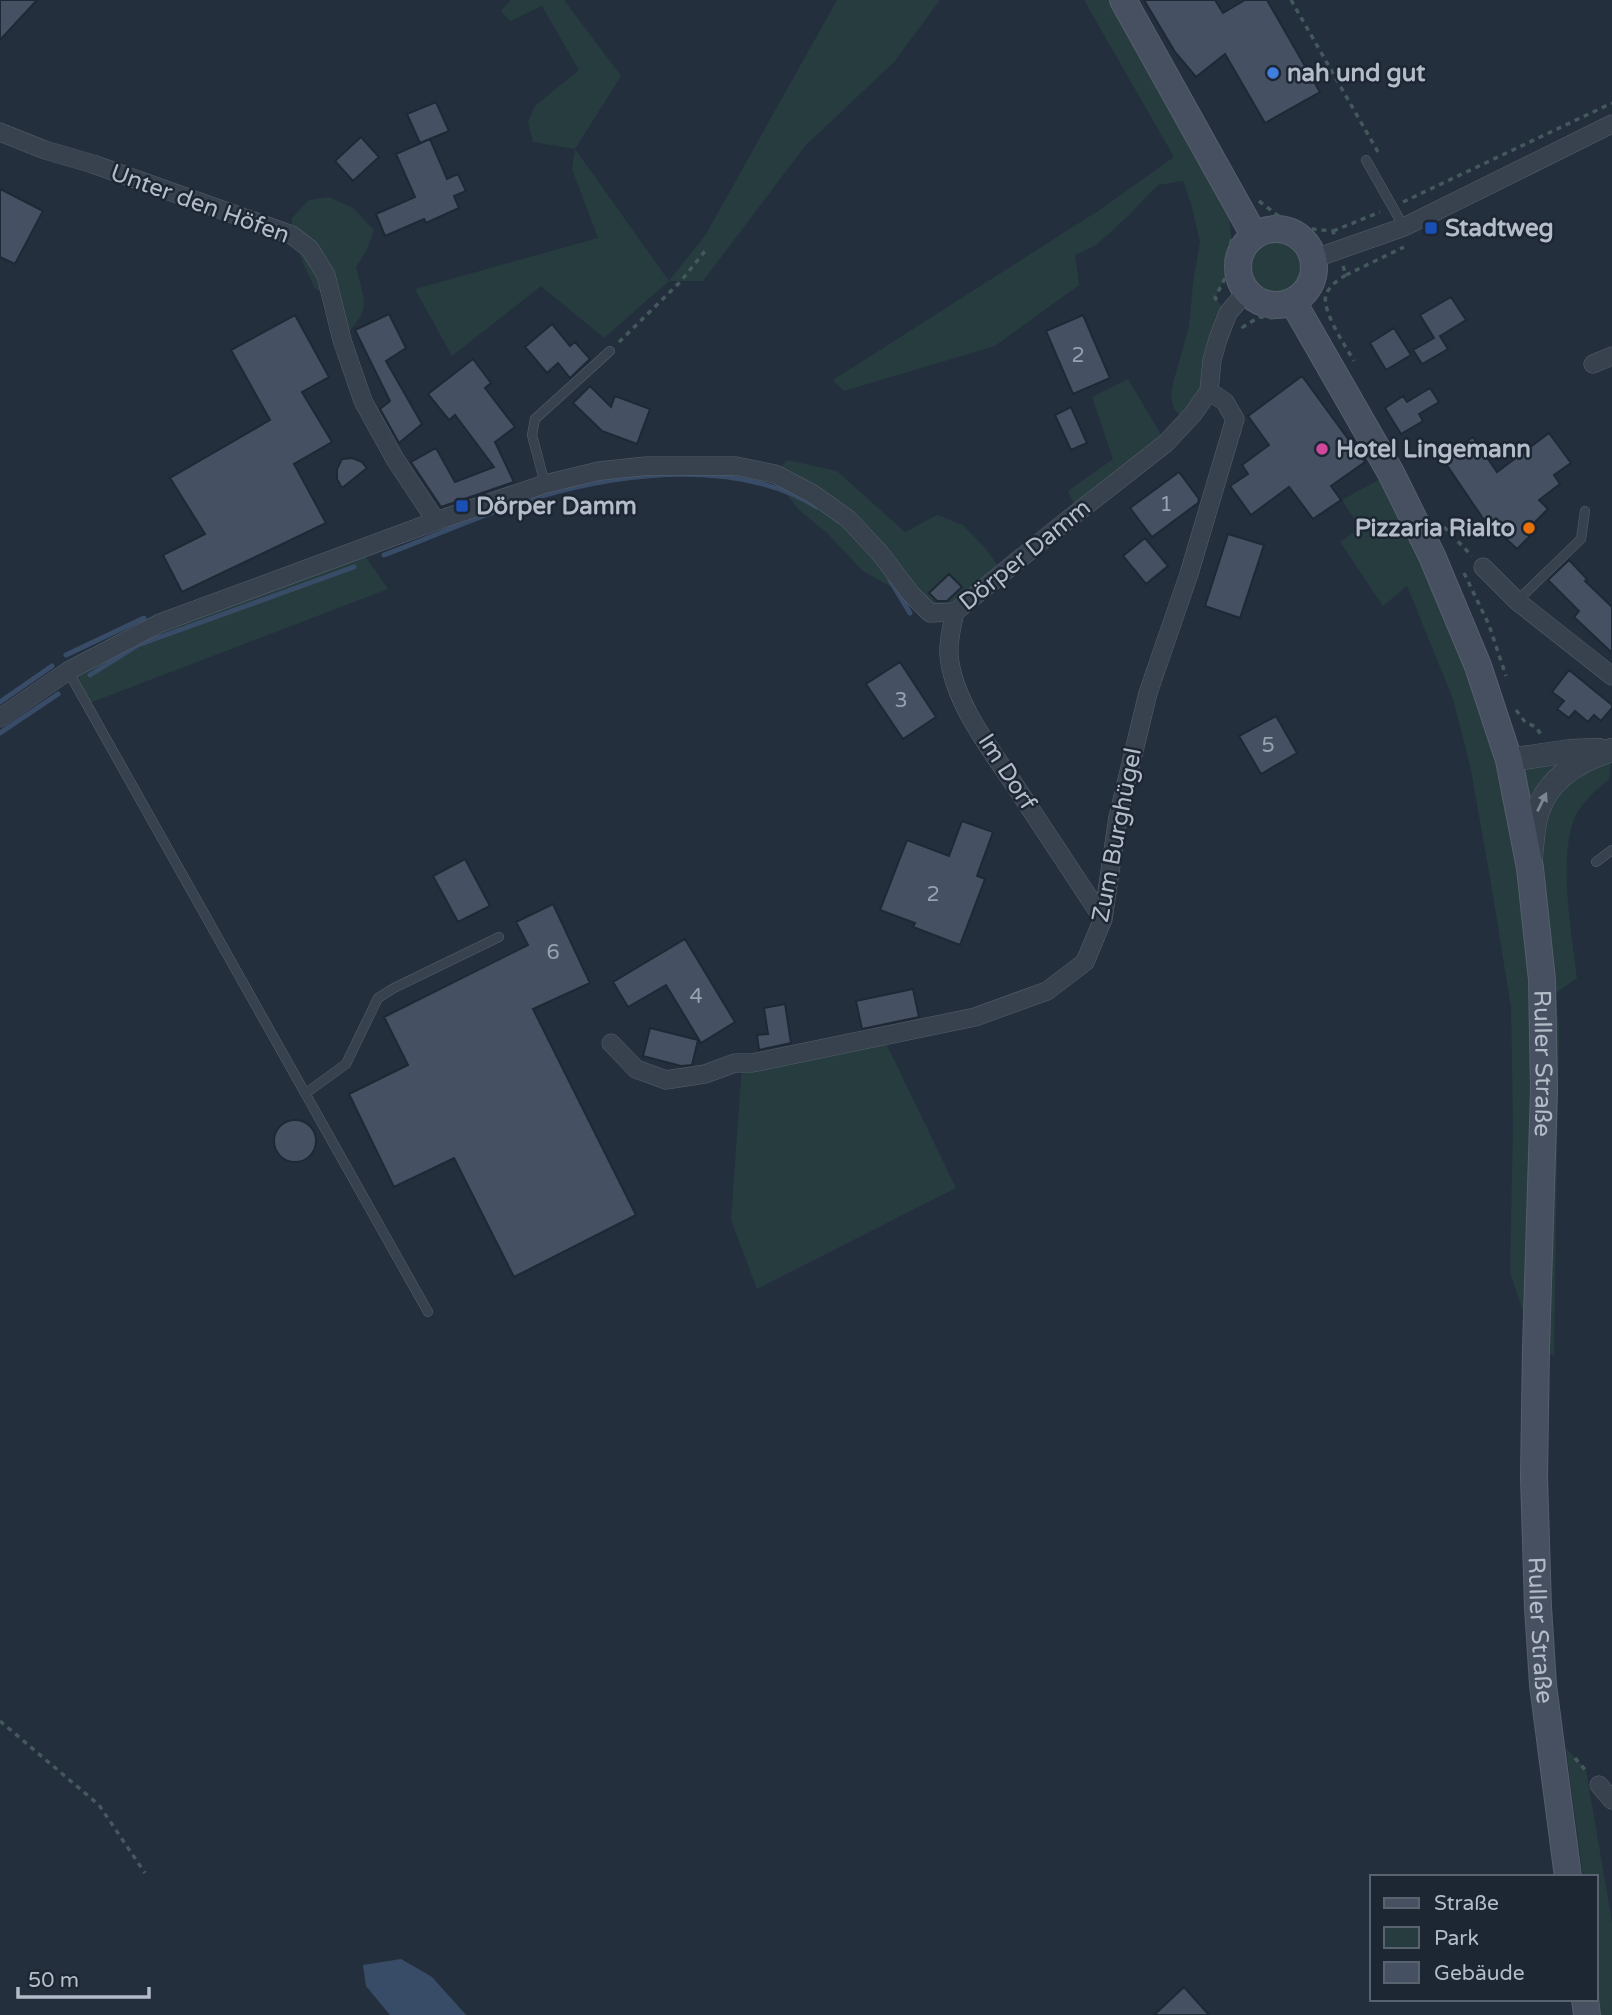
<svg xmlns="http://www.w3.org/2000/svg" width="1612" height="2015" font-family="'Varela Round',sans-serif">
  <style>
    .green { fill: #263c3f }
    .water { fill: #394c67 }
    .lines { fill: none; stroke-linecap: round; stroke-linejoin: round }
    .stream { stroke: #394c67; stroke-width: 5 }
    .building { fill: #455162; stroke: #1f2835; stroke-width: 2 }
    .service-casing { stroke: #565f6c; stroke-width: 10 }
    .minor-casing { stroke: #565f6c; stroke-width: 19 }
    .tertiary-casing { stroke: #565f6c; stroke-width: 24 }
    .secondary-casing { stroke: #565f6c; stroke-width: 28 }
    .path { stroke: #44595c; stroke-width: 3.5; stroke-dasharray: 5 5; stroke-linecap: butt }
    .service { stroke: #38414e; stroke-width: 9 }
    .minor { stroke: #38414e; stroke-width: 18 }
    .tertiary { stroke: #38414e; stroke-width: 23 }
    .secondary { stroke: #465061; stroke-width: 26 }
    .oneway { fill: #7c8592 }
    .shop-dot { fill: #3f7fe0; stroke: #1d2633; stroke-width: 2.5 }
    .transit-dot { fill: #1a4fb4; stroke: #1d2633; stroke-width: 2.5 }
    .hotel-dot { fill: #d1479c; stroke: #1d2633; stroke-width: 2.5 }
    .food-dot { fill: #e8710a; stroke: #1d2633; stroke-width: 2.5 }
    .labels { text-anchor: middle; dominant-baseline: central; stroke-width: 5; stroke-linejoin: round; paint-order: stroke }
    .number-label { font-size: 21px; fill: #98a1af }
    .poi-label { font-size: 24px; font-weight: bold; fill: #b4bcc9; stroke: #1d2633; text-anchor: start }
    .street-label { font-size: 24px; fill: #b4bcc9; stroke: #1d2633 }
  </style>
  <rect width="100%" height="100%" fill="#242f3e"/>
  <!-- green -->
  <path class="green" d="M511,0H564L621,76L575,149L669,281L706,234L837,0H940L894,62L805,146L703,281H669L604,338L541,286L452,356L415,289L598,238L572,169L575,149L533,142L528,122L535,106L579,70L542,6L510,21L501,11Z
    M1084,0H1123L1241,210L1229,218L1232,241L1226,257V276L1215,298L1228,313L1193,414L1180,415L1174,409L1171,396L1173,383L1189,327L1193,283L1200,242L1191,203L1183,181L1158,185L1127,217L1095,246L1075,255L1079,285L995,346L844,391L833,380L1101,209L1174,157Z
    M329,197L353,208L374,230L367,250L356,267C366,307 371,308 342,340L333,302L314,287L303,263L292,235V218L309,200Z
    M1250 267a26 26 0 1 1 52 0a26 26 0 1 1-52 0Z
    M1128,379L1166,443L1078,512L1068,491L1113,459L1092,397Z
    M787,460L837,471L905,532L937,515L963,525L986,549L1003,573L955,612L930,613L898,591L863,571L826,532L800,511L787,495L775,474Z
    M1391,473L1509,760L1612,757L1609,779C1596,790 1584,800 1576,815C1557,855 1572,934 1577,978L1556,993L1559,1030L1554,1356L1536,1348L1510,1273L1513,1126L1511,1007L1490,878L1471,770L1453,699L1407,586L1383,606L1340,542L1360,528L1342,500Z
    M361,550L388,589L87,704L68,671L160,623Z
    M883,1037L956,1188L757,1289L731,1220L742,1064Z
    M1566,1748L1586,1770L1612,1922V2015H1601L1596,1977V1877H1583Z"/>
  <!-- water -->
  <path class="water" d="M401,1959L432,1977L466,2015H390L366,1986L363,1965Z"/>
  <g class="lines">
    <!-- stream -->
    <path class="stream" d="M384,555C435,536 486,512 538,497C624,472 737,458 817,507
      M890,580L910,613
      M66,655L144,618
      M90,675L138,645L354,567
      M0,702L52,666
      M0,733L58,694"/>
  </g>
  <!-- building -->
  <path class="building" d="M0,0H37L0,40Z
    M1144,0H1215L1223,13L1245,0H1267L1320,92L1265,123L1225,54L1196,77L1175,52Z
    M436,102L449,131L420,143L407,114Z
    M361,137L379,157L353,181L335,161Z
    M430,139L447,179L458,174L466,191L454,196L459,208L426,223L424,219L385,236L376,214L415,197L396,154Z
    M0,189L43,211L15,264L0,257Z
    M1451,297L1466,320L1440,336L1448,349L1422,364L1413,350L1434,338L1420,315Z
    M389,314L406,348L386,361L422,424L399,443L380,409L390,401L355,330Z
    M295,315L329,377L302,392L332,442L294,464L326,523L182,592L163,555L205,534L170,478L270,420L231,350Z
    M1083,315L1110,378L1073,394L1046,331Z
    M552,324L570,346L575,342L590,359L570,378L558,363L547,373L525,347Z
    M1394,328L1411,355L1386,370L1370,343Z
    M473,359L491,383L485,388L515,427L495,442L514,482L441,507L411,462L436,448L455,482L494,467L455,415L449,420L428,394Z
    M1302,376L1365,462L1331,486L1341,500L1313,519L1289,487L1251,515L1230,486L1248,474L1242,465L1269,445L1248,416Z
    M590,386L611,407L615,396L650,409L637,444L602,431L573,403Z
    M1430,388L1439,402L1419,414L1423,421L1401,434L1385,408L1403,396L1407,402Z
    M1071,407L1087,443L1071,450L1055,415Z
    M1549,433L1571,463L1554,475L1560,484L1539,500L1548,509L1529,528L1534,532L1517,549L1485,519L1484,520L1442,458L1473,437L1497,472Z
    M352,458L362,462L367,468L342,488L337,479V469L342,459Z
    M1179,472L1199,499L1198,503L1152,537L1130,508Z
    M1228,534L1264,545L1240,618L1205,606Z
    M1145,538L1168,566L1146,584L1123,556Z
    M1569,560L1587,579L1585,581L1612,607V653L1574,617L1579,611L1548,580Z
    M949,574L962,587L947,601H937L929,593Z
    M900,662L936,717L903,739L866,684Z
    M1569,670L1612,705V708L1601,721L1594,715L1588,722L1575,711L1569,718L1557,709L1564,701L1552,692Z
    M1276,716L1297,753L1261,774L1239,736Z
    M962,821L993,832L977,876L985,879L960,945L913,927L915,923L880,910L907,840L949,856Z
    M465,859L490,906L458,922L433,876Z
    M553,904L590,983L533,1009L636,1215L514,1277L454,1158L394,1187L349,1094L408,1065L384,1017L528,945L516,922Z
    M685,939L735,1022L701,1043L666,985L628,1007L613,982Z
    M913,989L919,1017L862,1029L856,1001Z
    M785,1004L791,1043L759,1050L757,1035L768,1034L764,1008Z
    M650,1028L698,1040L692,1065L681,1066L643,1056Z
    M274 1141a21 21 0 1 1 42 0a21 21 0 1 1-42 0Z
    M1184,1987L1209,2015H1154Z"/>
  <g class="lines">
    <!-- service casing -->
    <g class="service-casing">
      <path id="service" d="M1366,160L1404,227
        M545,484L532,435L535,419L610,351
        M1517,601L1581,539L1585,511
        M68,671L428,1312
        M1596,862L1612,850
        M306,1093L346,1064L378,998L394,988L499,937"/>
    </g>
    <!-- minor casing -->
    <g class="minor-casing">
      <path id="minor" d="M0,132L45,150L93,164L292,235L310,249L326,275L342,340L363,401L395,459L436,521
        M1313,259L1404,227L1612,124
        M1593,364L1612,356
        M1483,567L1517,601L1612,676
        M955,612C952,626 948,640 949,655C953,703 994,754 1020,793C1048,835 1075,877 1103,919
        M0,718L68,671L160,623L436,521L545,484L599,471L646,466H736L775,474L813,494L848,519L879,552L911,594L930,613L955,612L1055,530L1166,443L1193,414L1209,391L1212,360L1218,339L1228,313L1246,292
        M611,1043L636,1069L666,1080L705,1074L735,1063H752L975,1017L1047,991L1085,962L1103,919L1118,817L1148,693L1189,574L1235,419L1225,402L1209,391
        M1599,1785L1612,1800"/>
    </g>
    <!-- tertiary casing -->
    <g class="tertiary-casing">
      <path id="tertiary" d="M1509,760L1570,751L1599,750
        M1531,855C1533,841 1533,824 1538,811C1549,777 1580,760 1612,750"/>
    </g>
    <!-- secondary casing -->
    <g class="secondary-casing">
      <g id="secondary">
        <path d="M1123,0L1254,235"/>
        <circle cx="1276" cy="267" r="38"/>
        <path id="s1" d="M1293,302L1391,473L1432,556L1478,666L1509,760L1530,868L1542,980L1544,1090L1536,1348L1534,1477L1538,1607L1543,1685L1568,1877"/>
        <path d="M1585,1999L1587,2015"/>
      </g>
    </g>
    <!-- path -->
    <path class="path" d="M1291,0L1378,152
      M1259,201L1277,215L1312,229L1333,231L1334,235
      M1403,202L1612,103
      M1333,231L1380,212
      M1343,266L1346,275C1339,279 1329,286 1326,295C1321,310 1346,347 1354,361
      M1346,275L1404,247
      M1217,300L1215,298L1226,276V257L1232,239
      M1242,326L1243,327L1259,317L1276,318
      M619,342L681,281L705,251
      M1444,527L1472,556
      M1464,573L1489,625L1506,676
      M1516,710L1525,722L1536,727L1542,736
      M0,1721L99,1805L145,1873
      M1575,1758L1588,1773"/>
    <!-- service -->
    <use href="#service" class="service"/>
    <!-- minor -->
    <use href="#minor" class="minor"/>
    <!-- tertiary -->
    <use href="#tertiary" class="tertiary"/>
    <!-- secondary -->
    <use href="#secondary" class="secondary"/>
  </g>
  <!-- one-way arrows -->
  <defs><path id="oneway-solid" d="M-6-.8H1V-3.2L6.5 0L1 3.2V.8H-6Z" transform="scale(1.75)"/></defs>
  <use class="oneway" href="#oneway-solid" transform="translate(1542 802) rotate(-64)"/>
  <!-- markers -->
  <circle class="shop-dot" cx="1273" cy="73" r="7"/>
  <g class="transit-dot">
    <rect x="1424" y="221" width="14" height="14" rx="3.5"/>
    <rect x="455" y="499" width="14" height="14" rx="3.5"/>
  </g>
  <circle class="hotel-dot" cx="1322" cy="449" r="7"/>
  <circle class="food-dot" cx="1529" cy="528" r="7"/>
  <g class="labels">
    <!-- number labels -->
    <g class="number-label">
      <text x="1078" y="355">2</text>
      <text x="1166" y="504">1</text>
      <text x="901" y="700">3</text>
      <text x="1268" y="745">5</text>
      <text x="933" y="894">2</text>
      <text x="553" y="952">6</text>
      <text x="696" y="996">4</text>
    </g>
    <!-- poi labels -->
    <g class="poi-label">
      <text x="1287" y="73">nah und gut</text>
      <text x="1445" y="228">Stadtweg</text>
      <text x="1336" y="449">Hotel Lingemann</text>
      <text x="476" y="506">Dörper Damm</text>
      <text x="1515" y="528" text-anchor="end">Pizzaria Rialto</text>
    </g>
    <!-- street labels -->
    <g class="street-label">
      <text transform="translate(200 204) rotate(20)">Unter den Höfen</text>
      <text transform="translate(1025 555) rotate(-39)">Dörper Damm</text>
      <text transform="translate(1007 772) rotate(57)">Im Dorf</text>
      <text transform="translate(1117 835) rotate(-79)">Zum Burghügel</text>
      <text stroke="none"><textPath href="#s1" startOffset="814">Ruller Straße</textPath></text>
      <text stroke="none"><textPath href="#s1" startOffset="1381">Ruller Straße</textPath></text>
    </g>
  </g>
  <!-- legend -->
  <rect x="1370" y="1875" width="228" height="126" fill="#1d2633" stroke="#59626f" stroke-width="2"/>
  <rect x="1384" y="1898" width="35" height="10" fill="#465061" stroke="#59626f" stroke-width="2"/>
  <text x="1434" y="1910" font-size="21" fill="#b4bcc9">Straße</text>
  <rect x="1384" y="1927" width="35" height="21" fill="#263c3f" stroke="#59626f" stroke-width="2"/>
  <text x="1434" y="1945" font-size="21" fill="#b4bcc9">Park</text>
  <rect x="1384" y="1962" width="35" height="21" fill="#455162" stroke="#59626f" stroke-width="2"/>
  <text x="1434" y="1980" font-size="21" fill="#b4bcc9">Gebäude</text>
  <!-- scale -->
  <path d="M18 1987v10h131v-10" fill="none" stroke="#b4bcc9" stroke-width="3.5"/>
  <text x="28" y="1987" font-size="21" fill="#b4bcc9" stroke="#1d2633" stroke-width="5" paint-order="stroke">50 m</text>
</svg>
